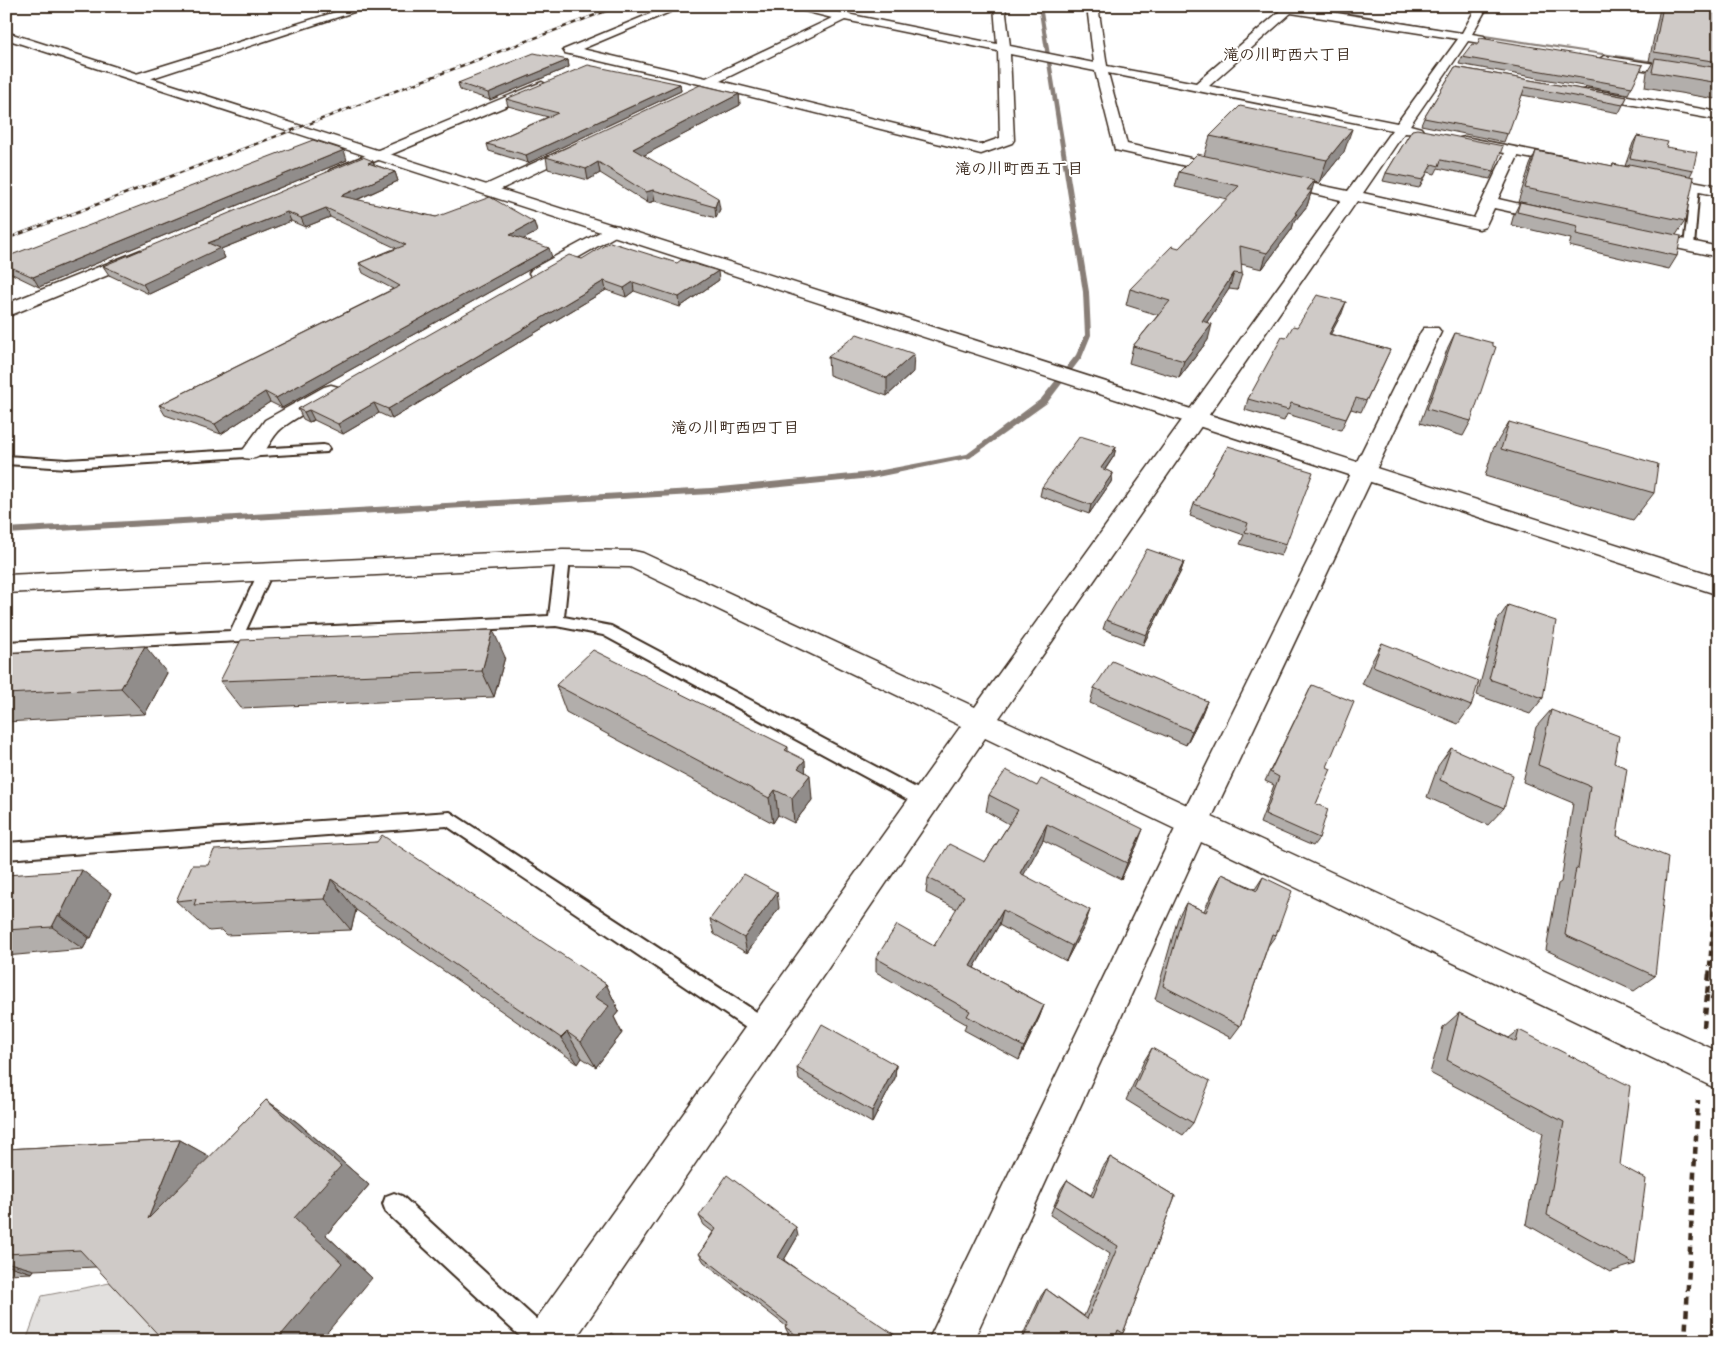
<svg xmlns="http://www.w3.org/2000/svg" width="1725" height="1347" font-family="'Gochi Hand','Klee One',sans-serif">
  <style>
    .green { fill: #e2e0de; stroke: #8e857e }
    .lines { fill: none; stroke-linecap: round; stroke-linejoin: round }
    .stream { fill: #887e77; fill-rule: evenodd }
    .lane-casing { stroke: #3b2a1e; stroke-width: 4 }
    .street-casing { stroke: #3b2a1e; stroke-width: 3 }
    .secondary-casing { stroke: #3b2a1e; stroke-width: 3 }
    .path-far1 { stroke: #3b2a1e; stroke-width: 4; stroke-dasharray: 5.5 4.5; stroke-linecap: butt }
    .path { stroke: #3b2a1e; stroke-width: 4.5; stroke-dasharray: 7 5.5; stroke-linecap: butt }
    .lane { fill: #fff; fill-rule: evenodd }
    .street { fill: #fff; fill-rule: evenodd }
    .secondary { fill: #fff; fill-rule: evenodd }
    .rail-casing { stroke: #3b2a1e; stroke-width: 2.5 }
    .rail { stroke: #fff; stroke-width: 2; stroke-dasharray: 5; stroke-linecap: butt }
    .wall { fill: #b2aeab; stroke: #3b2a1e }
    .shaded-wall { fill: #918d8b; stroke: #3b2a1e }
    .building { fill: #cfcac7; stroke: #3b2a1e }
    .labels { text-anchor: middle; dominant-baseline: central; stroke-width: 4; stroke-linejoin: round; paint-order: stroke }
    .far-neighbourhood-label { font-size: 16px; font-weight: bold; fill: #3b2a1e; stroke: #fff }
  </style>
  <rect width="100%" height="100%" fill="#fff"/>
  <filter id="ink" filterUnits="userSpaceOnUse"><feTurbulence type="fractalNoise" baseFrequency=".02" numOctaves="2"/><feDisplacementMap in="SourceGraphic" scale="10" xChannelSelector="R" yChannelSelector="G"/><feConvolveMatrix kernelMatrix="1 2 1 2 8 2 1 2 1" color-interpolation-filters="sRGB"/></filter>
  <g filter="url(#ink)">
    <!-- green -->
    <path class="green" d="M115,1282L173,1341H26L42,1296Z"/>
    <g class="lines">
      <!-- stream -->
      <path class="stream" d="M1038,6H1042L1089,292L1091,335L1082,357L1047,403L970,458L872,478L711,494L6,534V528L711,488L872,472L967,454L1041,399L1076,355L1085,335L1083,292Z
        M1301,6H1312L1443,29L1441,30Z
        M1485,35L1661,62L1663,63L1661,64L1483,37Z"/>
      <!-- lane casing -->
      <g class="lane-casing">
        <path id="lane" d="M1695,183L1699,186L1694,246L1689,249L1684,246L1691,186Z
          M323,445L327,446L329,449L327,452L67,468L6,464V456L67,460Z
          M563,553L570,558L564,617L611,626L931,796L933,801L931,806L925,808L919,806L603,635L556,626L6,652V642L231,631L258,573L265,568L272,573L246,630L549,616L556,558Z
          M450,812L772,1022L775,1029L772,1036L765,1039L758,1036L447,826L6,859V843Z
          M394,1193L402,1196L551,1333L555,1341H525L386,1212L383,1204L386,1196Z"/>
      </g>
      <!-- street casing -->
      <g class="street-casing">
        <path id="street" d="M355,6H372L143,81L138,82L132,78L133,75Z
          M669,6H684L582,49L706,78L832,18L784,6H807L842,13L847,12L852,15L997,44L994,6H1005L1010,46L1094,63L1087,6H1098L1107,66L1196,83L1280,11L1265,6H1293L1462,33L1477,6H1488L1472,34L1484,36L1486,39L1480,43L1468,41L1410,125L1421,128L1423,131L1421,134L1404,133L1363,193L1474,218L1505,153L1460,144L1458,141L1460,138L1465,137L1575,159L1577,162L1570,166L1518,156L1498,199L1559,213L1561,216L1553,221L1494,208L1485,227L1479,229L1357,201L999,718L1187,805L1421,332L1424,328H1438L1441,332L1212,817L1719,1052V1090L1201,842L973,1341H928L1175,829L985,738L574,1341H526L532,1325L961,726L630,567L563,566L6,593V575L563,550L634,551L643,553L975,707L1341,200L1271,184L1268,181L1271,178L1276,176L1348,191L1392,130L1108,73L1127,144L1231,167L1234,170L1226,175L1115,150L1095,71L1010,54L1014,140L1012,143L981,154L712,87L565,53L563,50ZM1291,13L1458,39L1397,123L1209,86ZM845,20L998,51L1000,138L980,145L720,81Z
          M1604,56L1719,74V82L1600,63L1598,60Z
          M542,82L549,86L547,89L340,176H330L327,173L330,170Z
          M1588,89L1719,112V120L1583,96L1581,93L1583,90Z
          M580,142L587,146L585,149L493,193L487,195L479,190L481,187Z
          M1656,174L1719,186V196L1651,182L1648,179L1651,176Z
          M613,225L619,226L621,230L619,234L544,277H532L529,273L532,269Z
          M1644,231L1719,247V257L1638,240L1636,236L1638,232Z
          M141,250L147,251L150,255L147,259L6,317V304Z
          M331,385L338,387L341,391L338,395C321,405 295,417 281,429C267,441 266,463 244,458L241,453L265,420L324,387Z"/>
      </g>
      <!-- secondary casing -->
      <g class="secondary-casing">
        <path id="secondary" d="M6,32L1719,577V595L6,39Z"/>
      </g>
      <!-- path-far1 -->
      <path class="path-far1" d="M1709,976L1719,846"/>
      <!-- path -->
      <path class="path" d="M1709,974L1707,995L1719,1000
        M1704,1027L1707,995
        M1685,1341L1698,1100"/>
      <!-- lane -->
      <use href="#lane" class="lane"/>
      <!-- street -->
      <use href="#street" class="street"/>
      <!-- secondary -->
      <use href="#secondary" class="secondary"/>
      <!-- rail casing -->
      <g class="rail-casing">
        <path id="rail" d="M6,239L619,6"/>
      </g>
      <!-- rail -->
      <use href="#rail" class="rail"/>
    </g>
    <!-- wall -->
    <path class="wall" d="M1648,6H1719V67L1718,68H1719V92L1715,99L1645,87L1647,72L1653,62L1649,61L1660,8Z
      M1462,57L1643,65L1628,94L1459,64Z
      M568,60L569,67L490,100L460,90L458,83Z
      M1455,67L1627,97L1619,113L1522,95L1504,142L1421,125L1424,118Z
      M680,84L681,91L528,163L489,151L487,144L548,117L508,106L506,99Z
      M739,94L740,105L644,155L720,209L716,218L655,201L648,203L600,173L588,180L548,169L546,157Z
      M1412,130L1494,171L1490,179L1438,168L1435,174L1428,172L1419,188L1383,181L1386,173Z
      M1210,136L1344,152L1319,183L1314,182L1307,206L1294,222L1292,229L1262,269L1241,264L1242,274L1237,290L1229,289L1207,322L1208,340L1179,378L1129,363L1133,346L1158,315L1126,305L1130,289L1179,248L1227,199L1175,187L1179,172L1204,156Z
      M1637,136L1666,147L1693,170L1690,176L1685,221L1676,235L1677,256L1669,269L1569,246L1571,239L1511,225L1514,214L1520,202L1563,211L1518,202L1530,165L1536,151L1612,166L1613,164L1628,167V166H1625L1633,143Z
      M347,160L39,287L6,271V257Z
      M375,165L395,172L398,181L357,200L436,217L534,222L537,232L523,239L552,257L282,408L270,402L221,434L165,415L159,405L393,289L363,273L359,263L396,248L330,217L305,227L291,221L221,249L225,258L149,294L109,275L103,266Z
      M582,259L719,280L680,307L634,291L626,297L606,290L392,419L379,413L343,434L314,420L309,422L303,419L298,409Z
      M1342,313L1330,334L1390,350L1361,412L1351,409L1341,430L1287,414L1284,421L1245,410L1248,399L1286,338L1297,327Z
      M1455,333L1471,421L1463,436L1420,423L1448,347Z
      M828,357L913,372L887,396L829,375Z
      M1509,422L1654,493L1633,520L1485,476L1493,449Z
      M1228,446L1286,544L1281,556L1240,544L1244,535L1190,516L1194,504Z
      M1116,447L1114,456L1105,470L1113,473L1111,482L1089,514L1040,496L1042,487Z
      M1184,562L1181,571L1143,645L1103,629L1106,620Z
      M1508,605L1543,698L1530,714L1477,695L1497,621Z
      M1382,643L1471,706L1458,724L1362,684L1372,661Z
      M6,653L167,673L145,714L6,722Z
      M505,657L494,697L241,708L220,681Z
      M556,685L788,747V751L806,772L812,800L794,823L778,815L773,823L566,712Z
      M1312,685L1327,767L1316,804L1319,838L1313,846L1260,823L1274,785L1265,781Z
      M1094,688L1207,701L1201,716L1186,745L1090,703Z
      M1551,710L1614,763L1617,836L1655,976L1634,991L1546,950L1558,884L1561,882L1573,803L1523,782L1536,727Z
      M1451,748L1504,808L1488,825L1427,797L1438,766Z
      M989,795L1137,845L1121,879L1043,840L1023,875L1085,925L1066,961L999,925L974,968L1044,1005L1039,1018L1019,1060L964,1030L966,1024L876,972V958L934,946L957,909L926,893L928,878L985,862L1009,824L986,811Z
      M377,842L606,984L619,1011L614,1017L622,1033L596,1067L582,1058L578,1064L356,910L351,930L226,935L221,930L209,931L176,901L208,865Z
      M1222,874L1255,889L1263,877L1276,935L1268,946L1240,1026L1231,1038L1155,999L1178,918L1186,903L1204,911L1214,889Z
      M6,875L111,893L91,938H89L83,949L6,956Z
      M779,908L747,953L714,934L710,919Z
      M1459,1013L1509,1038L1519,1030L1620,1165L1635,1264L1610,1272L1526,1224L1543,1133L1430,1073L1443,1027Z
      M1152,1048L1193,1123L1183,1135L1126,1100L1144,1061Z
      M896,1065L895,1078L872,1123L799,1080L797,1068Z
      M266,1100L297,1122L369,1185L326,1235L372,1278L95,1267L34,1270L32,1273L6,1274V1149L180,1140L210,1157Z
      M1110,1157L1175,1196L1123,1333L1115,1339L1114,1341H1020L1041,1296L1046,1289L1084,1316L1110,1254L1050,1215L1061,1189L1067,1180L1091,1195L1103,1167Z
      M699,1216L798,1236L784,1260L894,1341H798L788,1333L785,1327L786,1326L704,1262L699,1254L713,1232L704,1225Z"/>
    <!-- shaded-wall -->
    <path class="shaded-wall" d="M568,60L569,67L490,100L488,93Z
      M680,84L681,91L528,163L526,155Z
      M739,94L740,105L635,160L633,149Z
      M1352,129L1344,152L1319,183L1327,160Z
      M344,150L347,160L39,287L33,277Z
      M373,161L376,170L368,163Z
      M598,162L600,173L588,180L586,169Z
      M395,172L398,181L345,205L341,196Z
      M1315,180L1307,206L1294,222L1292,229L1262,269L1267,253L1295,213L1307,190Z
      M653,190L655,201L648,203L646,192Z
      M718,198L720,209L716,218L715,207Z
      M326,208L330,217L305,227L301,218Z
      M287,212L291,221L221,249L225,258L149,294L143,284L208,243Z
      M534,222L537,232L513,245L510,235Z
      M549,248L552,257L282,408L276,398Z
      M718,271L719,280L680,307L679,297Z
      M1234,273L1229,289L1197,337L1202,321Z
      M604,281L606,290L392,419L388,409Z
      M633,282L634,291L626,297L624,288Z
      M1346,302L1342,313L1325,345L1329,334Z
      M1212,324L1208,340L1179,378L1184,361Z
      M914,354L913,372L887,396V378Z
      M265,392L270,402L221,434L215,424Z
      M374,403L379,413L343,434L338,424Z
      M309,410L314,420L309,422L304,412Z
      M1116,447L1114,456L1099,478L1101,468Z
      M1113,473L1111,482L1089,514L1091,505Z
      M1184,562L1181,571L1143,645L1146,635Z
      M493,630L505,657L494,697L482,671Z
      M145,646L167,673L145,714L121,688Z
      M1207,701L1201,716L1186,745L1192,731Z
      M805,760L806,780L810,775L812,800L794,823L792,798L798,768Z
      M775,790L778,815L773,823L769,798Z
      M1047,824L1043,840L1016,889L1020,873Z
      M1143,829L1137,845L1121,879L1127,863Z
      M82,870L111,893L91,938L60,915Z
      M331,879L356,910L351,930L325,899Z
      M777,892L779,908L747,953L744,938Z
      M1003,910L999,925L967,980L970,966Z
      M1090,910L1085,925L1066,961L1072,946Z
      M58,915L89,938L83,949L52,927Z
      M606,984L619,1011L614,1017L622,1033L596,1067L581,1042L595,997Z
      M1044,1005L1039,1018L1019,1060L1024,1047Z
      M567,1032L582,1058L578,1064L561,1038Z
      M896,1065L895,1078L872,1123V1111Z
      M266,1100L297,1122L369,1185L326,1235L372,1278L320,1341H276L294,1218Z
      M180,1140L216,1160L148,1219Z
      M796,1227L798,1236L781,1265L778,1257Z
      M6,1262L34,1270L32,1273L6,1265Z"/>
    <!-- building -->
    <path class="building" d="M1663,6H1719V62L1654,52Z
      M1480,38L1643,65L1632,87L1462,57L1472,44L1477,45Z
      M534,53L568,60L488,93L458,83Z
      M1655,58L1719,68V83L1652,72Z
      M588,65L680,84L526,155L487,144L558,113L506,99Z
      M1455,67L1627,97L1623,105L1525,87L1508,134L1424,118Z
      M700,85L739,94L633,149L718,198L715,207L653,190L646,192L598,162L586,169L546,157Z
      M1240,106L1352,129L1327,160L1210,136Z
      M1417,129L1503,146L1494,171L1441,160L1439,166L1432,164L1423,180L1386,173L1412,130Z
      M1637,136L1668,142L1666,147L1697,152L1693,170L1630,158Z
      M313,140L344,150L33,277L6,265V257Z
      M1536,151L1613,166V164L1628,167L1629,164L1694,177L1685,221L1525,188Z
      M1197,154L1315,180L1307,190H1312L1295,213L1297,214L1267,253L1240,246L1242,274L1234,273L1202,321L1212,324L1184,361L1133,346L1170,301L1130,289L1172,246L1179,248L1239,186L1179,172Z
      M363,157L373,161L368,163L395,172L341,196L436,217L490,197L534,222L510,235L549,248L276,398L265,392L215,424L159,405L400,286L359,263L406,245L326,208L301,218L287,212L208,243L220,248L143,284L103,266Z
      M1520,202L1681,236L1677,256L1576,234L1578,226L1517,212Z
      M610,242L677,263L681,260L718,271L679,297L633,282L624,288L604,281L388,409L374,403L338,424L309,410L304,412L298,409L569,255L582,259Z
      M1317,295L1346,302L1329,334L1390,350L1366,401L1356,398L1346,419L1291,403L1288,410L1248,399L1282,337L1286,338L1293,326L1297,327Z
      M1455,333L1493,343V346L1496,347L1471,421L1427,409Z
      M857,334L914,354L887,378L828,357Z
      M1509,422L1658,464L1654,493L1501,449Z
      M1080,436L1116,447L1101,468L1113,473L1091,505L1042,487Z
      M1228,446L1313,472L1286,544L1245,532L1248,523L1194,504Z
      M1147,549L1184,562L1146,635L1106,620Z
      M1508,605L1556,621L1543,698L1489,679Z
      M493,630L482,671L220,681L241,640Z
      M1382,643L1479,681L1471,706L1373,666Z
      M145,646L121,688L6,694V653Z
      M593,650L788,747L785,750L805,760L798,768L810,775L792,798L775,790L769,798L556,685Z
      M1112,661L1207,701L1192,731L1094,688Z
      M1312,685L1354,702L1327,767L1331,769L1316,804L1328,809L1319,838L1265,814L1279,777L1270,772Z
      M1551,710L1619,736L1614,763L1627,768L1617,836L1668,857L1655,976L1565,935L1576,868L1578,869L1590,786L1538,765Z
      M1451,748L1513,775L1504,808L1440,780Z
      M1006,770L1037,786L1041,779L1143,829L1127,863L1047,824L1020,873L1090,910L1072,946L1003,910L970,966L1044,1005L1024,1047L967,1016L970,1011L876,958L897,925L934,946L964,896L928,878L949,844L985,862L1018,810L989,795Z
      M382,835L606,984L595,997L609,1006L581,1042L567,1032L561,1038L331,879L325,899L194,905L196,899L176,901L192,865H208L214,850L377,842Z
      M82,870L60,915H58L52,927L6,930V875Z
      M744,874L777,892L744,938L710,919Z
      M1222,874L1257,891L1263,877L1292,891L1276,935L1272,934L1240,1026L1163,986L1186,903L1206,912Z
      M1459,1013L1516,1042L1519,1030L1630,1086L1620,1165L1646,1179L1635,1264L1547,1215L1564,1122L1447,1060Z
      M822,1024L896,1065L872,1111L797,1068Z
      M1152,1048L1210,1081L1193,1123L1134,1088Z
      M266,1100L341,1166L294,1218L342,1263L276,1341H164L80,1250L6,1254V1149L180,1140L148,1219Z
      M1110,1157L1175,1196L1123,1333L1118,1330L1114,1341H1022L1046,1289L1087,1319L1118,1246L1055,1206L1067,1180L1093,1197Z
      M727,1175L796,1227L778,1257L895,1335L892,1341H805L785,1327L788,1323L699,1254L716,1229L699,1216Z
      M611,1333L621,1341H606Z"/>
  </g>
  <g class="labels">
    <!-- far-neighbourhood labels -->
    <g class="far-neighbourhood-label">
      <text x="1287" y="57">滝の川町西六丁目</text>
      <text x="1019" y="171">滝の川町西五丁目</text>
      <text x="735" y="430">滝の川町西四丁目</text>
    </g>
  </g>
  <!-- margin -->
  <rect width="1725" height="1347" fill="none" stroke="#fff" stroke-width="25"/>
  <rect x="12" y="12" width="1700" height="1322" fill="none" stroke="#3b2a1e" stroke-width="2" filter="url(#ink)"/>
</svg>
